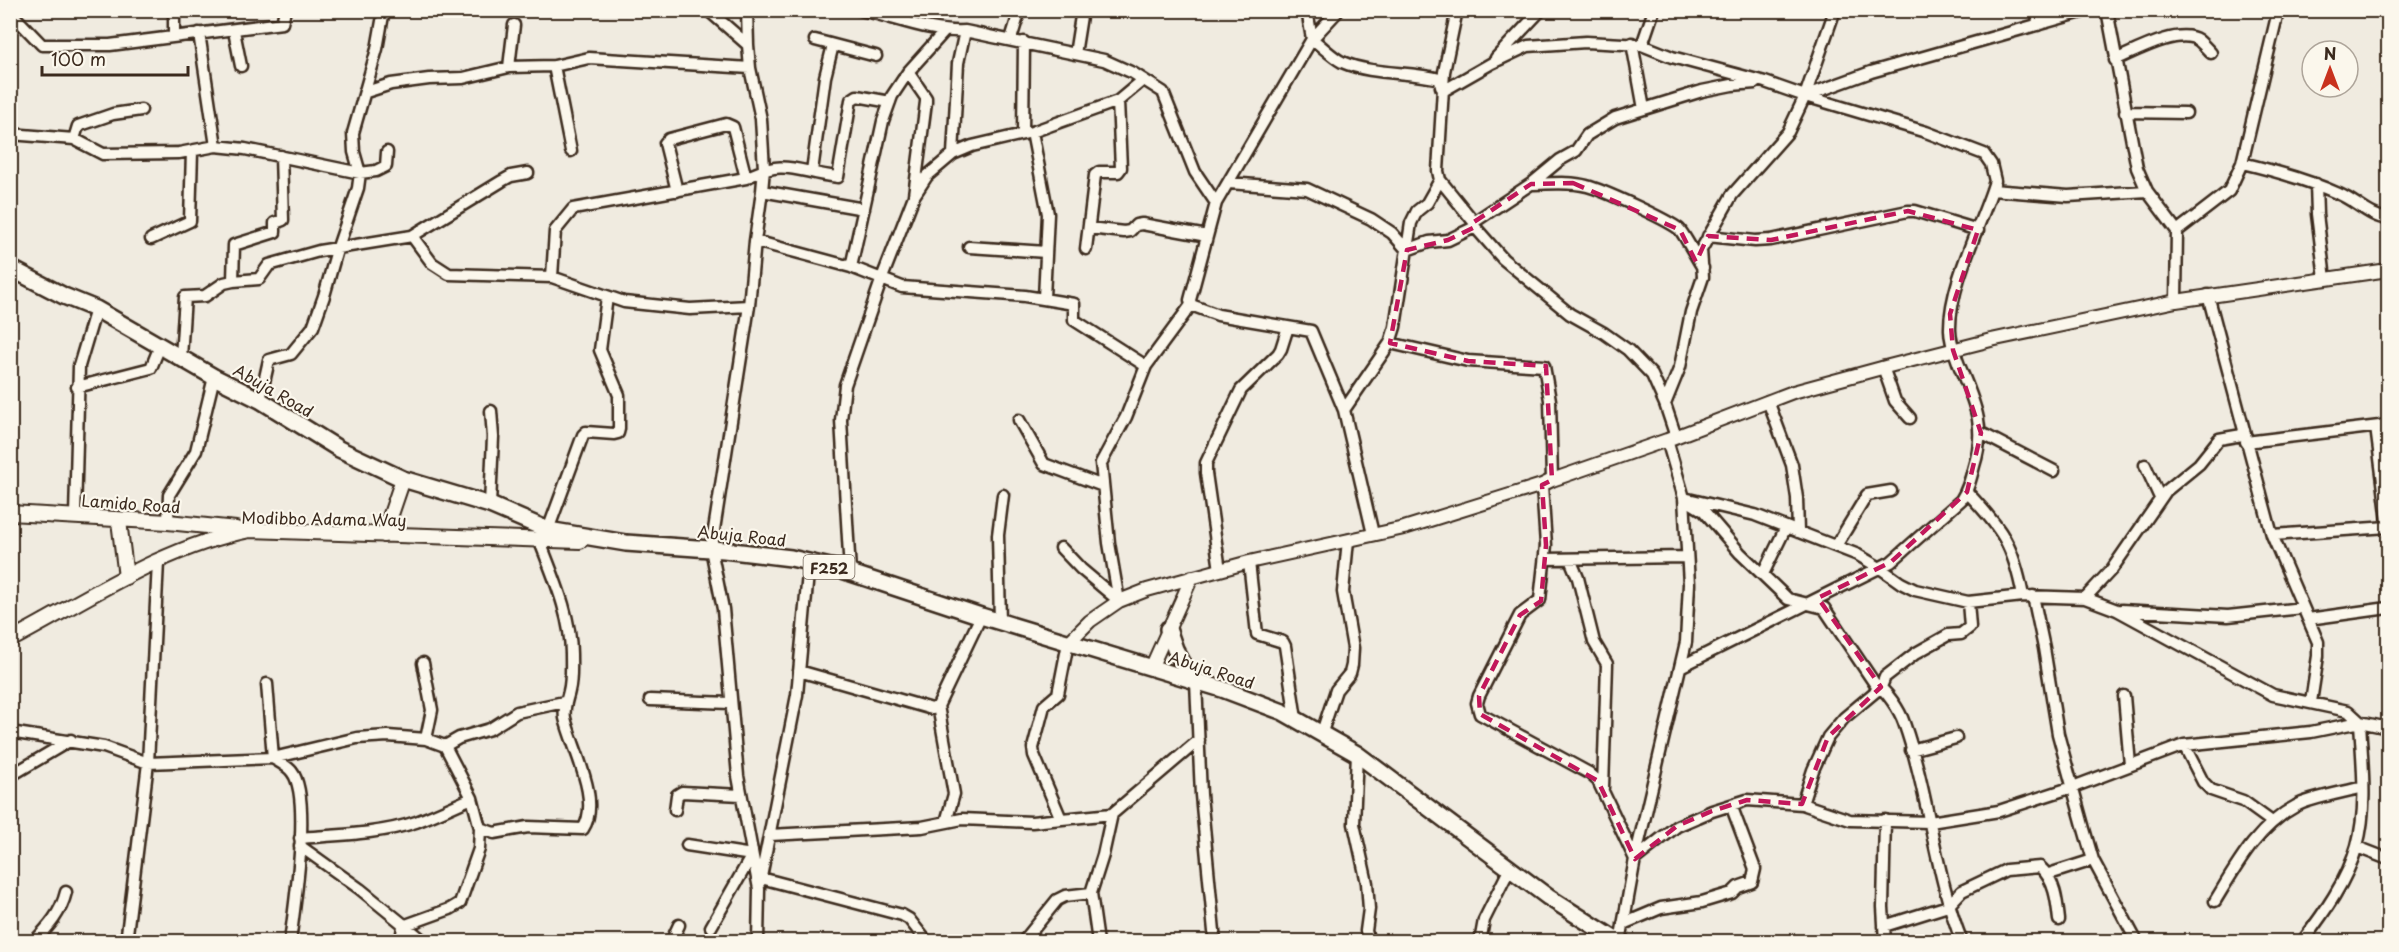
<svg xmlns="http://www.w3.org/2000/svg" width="2399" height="952" font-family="'Playpen Sans',sans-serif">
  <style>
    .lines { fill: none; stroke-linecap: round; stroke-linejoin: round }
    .minor-casing { stroke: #3b2a1e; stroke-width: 15 }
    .tertiary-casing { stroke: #3b2a1e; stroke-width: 16 }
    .secondary-casing { stroke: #3b2a1e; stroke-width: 18 }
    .primary-casing { stroke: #3b2a1e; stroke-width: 20 }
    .minor { stroke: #fbf7ec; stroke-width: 10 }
    .tertiary { stroke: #fbf7ec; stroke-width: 12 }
    .secondary { stroke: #fbf7ec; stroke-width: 14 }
    .primary { stroke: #fbf7ec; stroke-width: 15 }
    .marked { fill: none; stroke: #c2185b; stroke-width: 4.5; stroke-dasharray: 12 8; stroke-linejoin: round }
    .labels { text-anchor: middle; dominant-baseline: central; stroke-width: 4.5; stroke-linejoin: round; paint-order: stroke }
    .shield { fill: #fbf7ec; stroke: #75685c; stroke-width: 1.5 }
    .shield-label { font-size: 15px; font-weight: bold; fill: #3b2a1e }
    .street-label { font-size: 16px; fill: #3b2a1e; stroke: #fbf7ec }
  </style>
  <rect width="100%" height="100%" fill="#f0ebe0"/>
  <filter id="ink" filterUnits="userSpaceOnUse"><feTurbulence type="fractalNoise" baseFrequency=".0167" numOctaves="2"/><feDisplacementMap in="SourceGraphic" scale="12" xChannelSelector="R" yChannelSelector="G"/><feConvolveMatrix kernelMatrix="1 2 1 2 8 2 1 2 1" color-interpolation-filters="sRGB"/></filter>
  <g filter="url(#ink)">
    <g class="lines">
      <!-- minor casing -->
      <g class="minor-casing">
        <path id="minor" d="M174,10V36
          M708,10L748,45L750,68L761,119L764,169L762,191L755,241L749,306L711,549L723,609L738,776L759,889L758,942
          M747,10L748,45
          M860,10C895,17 930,33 965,31L1104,60L1133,73L1163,92L1195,172L1216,203
          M1307,10L1312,39C1322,46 1332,57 1342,62C1372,75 1408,71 1440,79L1441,87
          M2037,10L2038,25
          M2107,10L2137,168L2147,191L2177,231L2176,301
          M10,31L16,18L42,45H110L282,23L285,10
          M234,31L241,66
          M199,33L216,146
          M1011,39L1020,10
          M815,40L876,56
          M1632,43L1644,109
          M1642,45L1654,10
          M1075,54L1082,10
          M1496,58L1541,10
          M2115,60C2134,52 2179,27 2198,40C2202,43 2207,49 2211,53
          M554,66L571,151
          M509,67L514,25
          M908,72L926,98V102L914,195
          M1443,91L1492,63L1528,46L1586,42L1642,45L1672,57L1765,82L1805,96L1926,132L1984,154L1991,164L1995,181L1992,190C1978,231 1949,287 1950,330C1950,342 1955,354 1959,365C1974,402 1987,426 1974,466C1971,478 1968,490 1961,500L1891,562L1682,666
          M366,92L391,84L429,79L463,78L509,67L554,66L589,58L750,68
          M1805,96L1871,72L2089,10
          M2125,112L2186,113
          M1032,132L1048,214L1044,298
          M10,134L74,139L103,154L179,153L216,146L245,149L360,173L376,171L386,166L387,152
          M1023,134L1024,42
          M74,139L78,126L113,114L141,110
          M953,154L958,63L965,31
          M2242,163C2276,171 2308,180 2339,194C2356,201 2370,217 2388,219
          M812,171L825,77L833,45
          M1440,180L1474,222L1475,227L1503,259L1570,314L1604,333L1628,350L1652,375L1665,404L1676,437
          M1229,183L1307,189L1371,219L1392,233L1407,250L1429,242L1448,240L1475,227
          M1531,184C1549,184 1569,181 1587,186C1603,190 1666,219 1679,229C1683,232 1698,261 1703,268
          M2316,184L2317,214L2325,279
          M1992,190L2068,196L2147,191
          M677,191L665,143L669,139L726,124L733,127L746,178
          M762,191L864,209
          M1474,222L1531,184L1560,160L1576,151L1587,135L1615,118L1702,91L1732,85L1755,83
          M1089,228L1124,232L1130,231L1136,225L1142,224L1207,236
          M2177,231L2229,191L2242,163L2277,16L2280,10
          M412,236L432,263L449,274L552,277L624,302L690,309L749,306
          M1708,236L1755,241L1771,240L1908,211H1915L1978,230
          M151,239L190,221L192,151
          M755,241L851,267L902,287L1025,296L1074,304V320L1146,366
          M969,247L1046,252
          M1086,249L1095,175L1099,172H1118L1121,168L1118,101
          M851,267L883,121L892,96L908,72L944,32
          M552,277L555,231L573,209L746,178C786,157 798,173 838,177L851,100L857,96L890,102
          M233,281L259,279L269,265L319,251L412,236L502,181L511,176L528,173
          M2208,295L2272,535L2318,642V656L2311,702
          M1191,305L1218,315L1311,331L1344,410L1373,534
          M1390,343L1468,361L1544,366L1550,400L1552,480
          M181,357L185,297L205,296L224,283L233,281L234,245L275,232V223L283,220L281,156
          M1883,367L1895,401L1910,418
          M77,387L151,368L160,346
          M260,400L269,360L291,354L313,327L324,296L337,250L358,188L360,173L354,152L353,133L377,49L384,10
          M1768,401L1792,465L1797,498L1798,532
          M1665,404L1680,367L1691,312L1703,277L1701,250L1732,195L1788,132L1805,96L1835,10
          M1344,410L1390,343L1395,327L1411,223L1417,211L1427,203L1440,180L1438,171L1444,72L1457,10
          M1019,420L1044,464L1103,486
          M2376,427L2388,521
          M1981,433L2054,471
          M2246,442L2388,425
          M2145,465L2160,498
          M1542,485L1546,545L1540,600L1520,615L1479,696L1477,703L1480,714L1589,773L1598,781L1635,859L1677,826L1712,811L1747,800L1802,804L1850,820L1930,822L1999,811L2073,787L2184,745L2311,732L2360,722L2388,728
          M1967,492C2002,529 2013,544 2023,596
          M1684,498L1755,515L1858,555L1880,568L1901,583L1915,590L1968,602L2023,596L2085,598L2117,610L2273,695L2348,711L2360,722C2362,763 2368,806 2357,846C2347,881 2324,913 2302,942
          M1691,503L1704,511L1740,553L1788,599L1824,608L1875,684C1886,689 1900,711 1904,723C1929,794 1934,871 1962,942
          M490,505L493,437L491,411
          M75,516L79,366L96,309
          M168,522L169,495L196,451L214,377
          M548,530L583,435L586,432L614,434L618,433L619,429V395L600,350L607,297
          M2272,535L2388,527
          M1836,546L1867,495L1891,491
          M1061,548L1081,569L1119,601
          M1545,559L1687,557
          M1570,559L1578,578L1594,642L1607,664L1603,788
          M1249,562L1257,634L1283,642L1285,646L1296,719
          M1220,570L1206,473V463L1241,390L1278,354L1281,349L1288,327
          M850,572L841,420L845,385L882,278L914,196L927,176L953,154L972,146L1032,132L1118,101L1143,80
          M1763,574L1786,527
          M2033,596L2044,648L2058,734L2084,829L2093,860L2137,942
          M2085,598L2112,569L2166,491L2199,464L2219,439L2242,435L2243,432
          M1119,601L1109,543L1101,463L1126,417L1146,366L1191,305L1190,300L1216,203L1312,39L1339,10
          M2121,610L2228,616L2302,608
          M2308,619L2388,608
          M1000,622L998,535L1003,495
          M423,663L432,710L426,739
          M799,671L932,709L938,706L981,616
          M1196,682L1201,795L1215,942
          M267,684L273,758C279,762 288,766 292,772C312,797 294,908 290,942
          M2124,696L2130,765
          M650,700L730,703
          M938,706L954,794L946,822
          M10,732L104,747L148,763L273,758L357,738L388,736L426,739L445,746L472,798L480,828L479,849L460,903L450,909L403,926L401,942
          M1322,732L1336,690L1350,673L1352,665L1353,648L1343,592L1348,540
          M2184,745L2203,782L2211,790L2243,801L2272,822
          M445,746L459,738L490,729L517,712L564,702
          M1911,750L1956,738
          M1357,754L1354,824L1367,883L1369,909L1366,931L1369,942
          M10,776L71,740
          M1802,804L1813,770L1828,737L1844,718L1881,687L1885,677L1916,653L1948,635L1961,634L1970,627L1968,602
          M675,810L677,795L682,792L741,795
          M1061,819L1034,755L1033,748L1044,706L1058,694L1068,643
          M1885,820L1883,907L1885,942
          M480,828L494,833L528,827L583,829C602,800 572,748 565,718C563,707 567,701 569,691C572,680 571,666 571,654C571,615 553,576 539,539
          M770,835L922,827L962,819L1032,822L1112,814L1199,740
          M300,838C337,835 381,834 416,822C435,815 454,806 472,798
          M687,845L752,855L711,927
          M300,846L360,889L425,942
          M2357,847L2388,859
          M2049,874L2093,860
          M761,878L902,915L909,919L927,942
          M760,882L797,695L809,562
          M2215,901C2237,865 2257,827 2296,806C2309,798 2346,792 2363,787
          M1623,924L1661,908L1702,902L1732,893L1738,887L1752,882L1755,869L1731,805
          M1884,926L1948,906L1962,891L2006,870L2040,867C2055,880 2057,901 2059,920
          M34,942C49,926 61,913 66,892
          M126,942L148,763L158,562
          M671,942L679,925
          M1023,942L1057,900L1065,896L1091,893
          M1098,942L1091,893L1103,855L1112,814
          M1480,942L1484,920L1510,868
          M1620,942L1635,859L1686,642L1689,584L1684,498L1667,440"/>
      </g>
      <!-- tertiary casing -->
      <g class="tertiary-casing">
        <path id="tertiary" d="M1068,643L1090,621L1119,601L1147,590L1249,562L1404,528L1542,485L1552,480L1667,440L1793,392L1889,366L1991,340L2176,301L2388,270
          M1151,668L1192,577"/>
      </g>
      <!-- secondary casing -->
      <g class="secondary-casing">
        <path id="secondary" d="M10,513L168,522L236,529
          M119,521L126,577
          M384,535L403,479
          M10,640C88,599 163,547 250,530L580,541"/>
      </g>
      <!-- primary casing -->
      <g class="primary-casing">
        <path id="primary" d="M10,268L64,296L96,309L214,377L260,400L339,449L403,479L490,505L548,530L626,543L724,550L791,558L839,569L981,616L1222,689L1283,712L1357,754L1548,897L1619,942
          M1168,629L1175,649L1192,680"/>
      </g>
      <!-- minor -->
      <use href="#minor" class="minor"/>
      <!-- tertiary -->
      <use href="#tertiary" class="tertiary"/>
      <!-- secondary -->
      <use href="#secondary" class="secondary"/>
      <!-- primary -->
      <use href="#primary" class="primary"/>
    </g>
  </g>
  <!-- marked area -->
  <path class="marked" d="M1573,183L1680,230L1696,262L1708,236L1771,240L1908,211L1978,230L1950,314L1953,350L1981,433L1967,492L1891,562L1818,598L1881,687L1828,737L1802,804L1747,800L1712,811L1677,826L1635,859L1598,781L1480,714L1479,696L1520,615L1541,601L1546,545L1542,485L1552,480L1546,366L1468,361L1390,343L1407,250L1448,240L1475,227L1474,222L1531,184Z"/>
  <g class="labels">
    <!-- shield labels -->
    <rect class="shield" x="803.5" y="555" width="51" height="24" rx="4.5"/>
    <g class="shield-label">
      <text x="829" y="567">F252</text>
    </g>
    <!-- street labels -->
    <g class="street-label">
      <text transform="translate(274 390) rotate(30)">Abuja Road</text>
      <text transform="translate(131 503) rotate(4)">Lamido Road</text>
      <text transform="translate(324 518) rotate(1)">Modibbo Adama Way</text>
      <text transform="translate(742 535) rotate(6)">Abuja Road</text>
      <text transform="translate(1212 669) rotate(18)">Abuja Road</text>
    </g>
  </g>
  <!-- margin -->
  <rect width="2399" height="952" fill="none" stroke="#fbf7ec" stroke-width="36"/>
  <rect x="18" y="18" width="2363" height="916" fill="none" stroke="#3b2a1e" stroke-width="2" filter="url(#ink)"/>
  <!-- north arrow -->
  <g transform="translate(2330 69)"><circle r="28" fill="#fbf7ec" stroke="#aea59a" stroke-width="1.5"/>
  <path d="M0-4.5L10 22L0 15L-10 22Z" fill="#c8321e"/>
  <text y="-9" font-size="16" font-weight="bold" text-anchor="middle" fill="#3b2a1e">N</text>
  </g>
  <!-- scale -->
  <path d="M42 66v9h146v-9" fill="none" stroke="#3b2a1e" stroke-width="3"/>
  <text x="51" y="66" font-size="18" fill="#3b2a1e" stroke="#fbf7ec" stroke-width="4.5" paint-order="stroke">100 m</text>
</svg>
